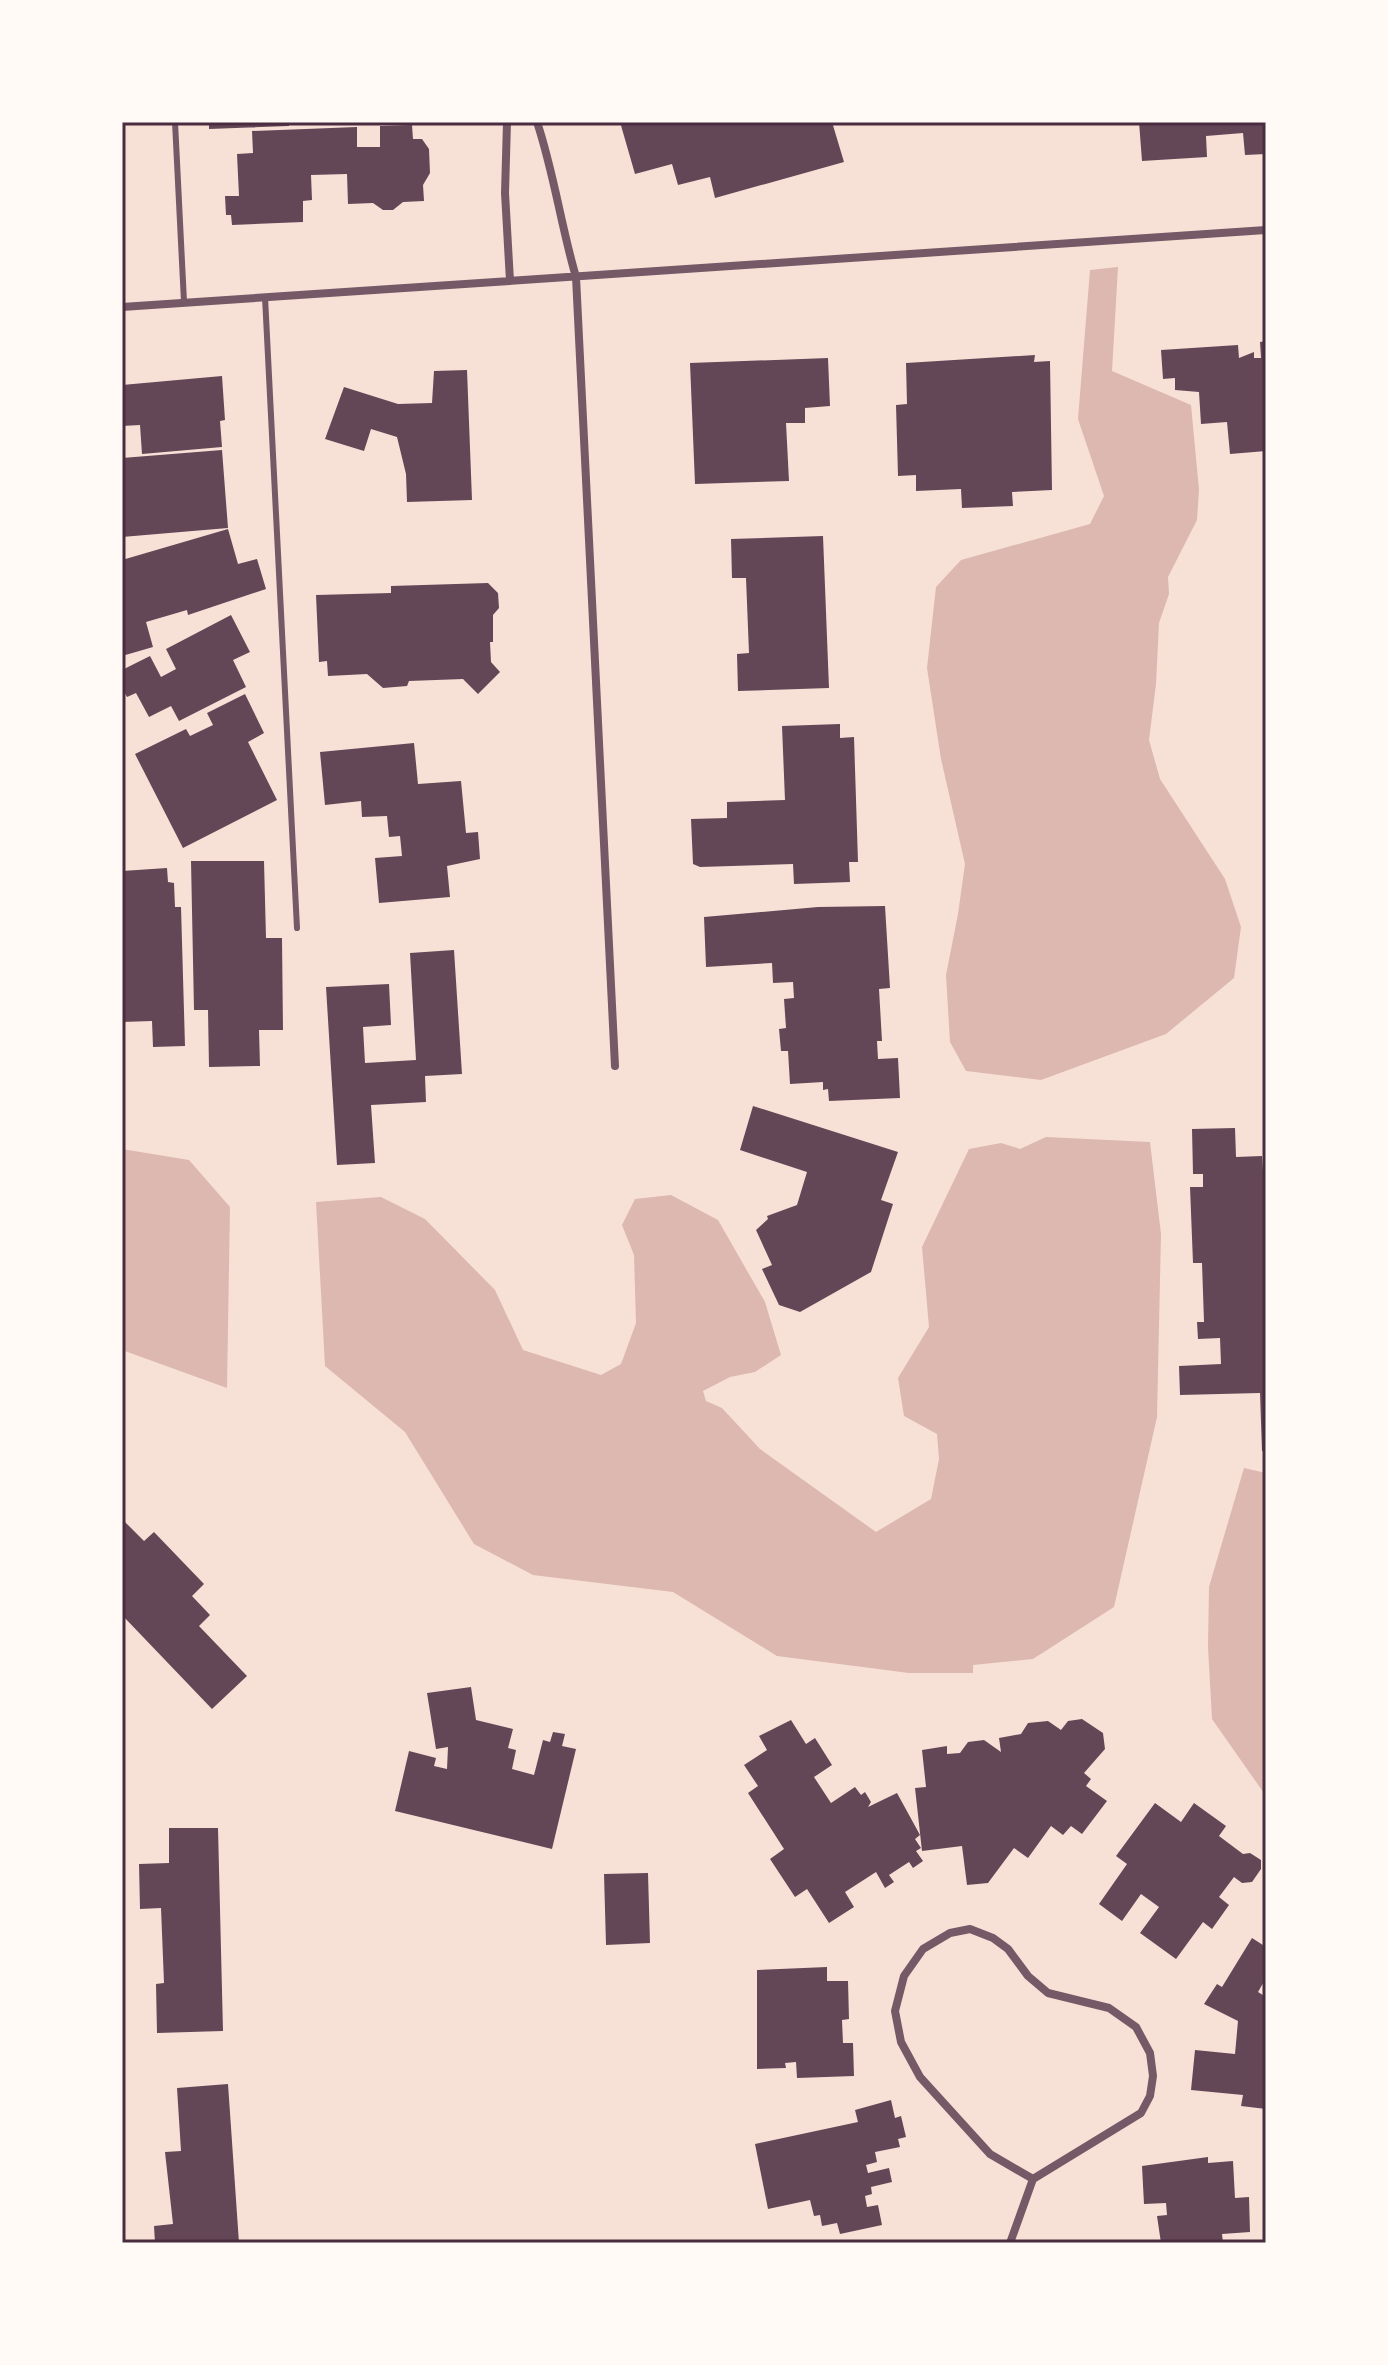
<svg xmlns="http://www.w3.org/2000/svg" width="1388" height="2365" font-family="'Work Sans',sans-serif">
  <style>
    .water { fill: #dcb8b0 }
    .building { fill: #644757 }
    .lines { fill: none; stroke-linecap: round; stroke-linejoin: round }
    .service { stroke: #755966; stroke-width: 6 }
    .minor { stroke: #755966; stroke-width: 8 }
    .neatline { fill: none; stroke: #4a2c40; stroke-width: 3 }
  </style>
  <rect width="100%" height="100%" fill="#f7e1d7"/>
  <!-- water -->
  <path class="water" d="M1118,267L1112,371L1191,405L1199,490L1197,520L1168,577L1169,594L1159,623L1156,684L1149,740L1160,779L1225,879L1241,927L1234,978L1166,1034L1041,1080L966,1071L950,1042L946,975L958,914L965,864L941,759L927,668L936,587L961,560L1090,524L1104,496L1078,419L1090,270Z
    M1046,1137L1150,1142L1161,1234L1157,1417L1114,1607L1033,1659L973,1665V1673H909L777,1656L673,1592L533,1575L474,1544L405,1432L325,1366L316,1202L381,1197L425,1219L495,1290L523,1350L601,1375L621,1364L636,1323L634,1255L622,1225L635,1199L671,1195L718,1220L765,1302L781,1355L755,1372L730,1377L703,1391L706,1401L722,1408L760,1449L876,1532L931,1499L939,1459L937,1434L904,1416L898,1378L929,1327L922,1247L969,1149L1001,1143L1020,1149Z
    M122,1149L189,1160L230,1207L227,1388L122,1350Z
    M1244,1468L1266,1473V1796L1212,1719L1208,1647L1209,1587Z"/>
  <!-- building -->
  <path class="building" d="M209,122H289V126L209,129Z
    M620,122H832L844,162L715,198L710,177L678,185L672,164L635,174Z
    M1139,122H1266V154L1245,155L1243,133L1206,136L1207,157L1142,161Z
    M412,125L413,139H422L429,149L430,173L423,185L424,201L403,202L393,210H383L373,203L348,204L347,174L311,175L312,200L303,201V222L232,225L231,215H226L225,196H239L237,154L253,153L252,131L357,127V147H380V126Z
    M1266,341V451L1230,454L1227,422L1201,424L1199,392L1175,390V378L1163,379L1161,350L1238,345L1239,358L1254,352V358H1261L1260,342Z
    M1035,355L1034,362L1050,361L1052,490L1012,492L1013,506L962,508L961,489L916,491V475L898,476L896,405L907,404L906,363Z
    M828,358L830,406L805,408V423H786L789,481L695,484L690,363Z
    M467,370L472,500L407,502L406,474L397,437L371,429L364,451L325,439L344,387L398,404L432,403L434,371Z
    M222,376L225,420L220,421L222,447L142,454L140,425L122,426V385Z
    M222,450L228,528L122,537V458Z
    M228,529L238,564L257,559L266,589L188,615L187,610L146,622L153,647L122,656V560Z
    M823,536L829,688L738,691L737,654L749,653L746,578H732L731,539Z
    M488,583L498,593L499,608L493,615V642H490L491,662L500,672L478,694L463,679L409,681L407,686L383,688L367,674L328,676L327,661L319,662L316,595L391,593V586Z
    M231,615L250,652L233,660L246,687L179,721L171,706L149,717L136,693L127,697L122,688V670L150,656L161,677L176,669L166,649Z
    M245,694L264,733L248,742L277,800L183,848L135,754L186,729L190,736L213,725L207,713Z
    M840,724V738L854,737L858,862H849L850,882L794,884L793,864L700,867L693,864L691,819L727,818V802L785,800L782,726Z
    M414,743L418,784L461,781L466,833L478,832L480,859L447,866L450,897L379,903L375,858L402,856L400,836L389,837L387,816L362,817L361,801L325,805L320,752Z
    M191,861H264L266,938H282L283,1030H259L260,1066L209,1067L208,1010H194Z
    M167,868L168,882L174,883L175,907H181L185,1046L153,1047L152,1021L122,1022V871Z
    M885,906L890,988L879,989L882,1041H877L878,1059L898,1058L900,1098L829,1101L828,1089L823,1090V1082L790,1084L788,1051H781L779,1029L786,1028L784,999L794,998L793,982L773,983L772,963L706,967L704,917L818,907Z
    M454,950L462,1074L425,1076L426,1102L371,1105L375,1163L337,1165L326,987L389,984L391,1025L363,1027L365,1063L416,1060L410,953Z
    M753,1106L898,1152L881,1200L893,1204L871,1272L800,1312L779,1305L762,1269L772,1265L756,1230L768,1219L767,1216L797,1205L807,1172L740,1150Z
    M1235,1128L1236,1157L1262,1156L1263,1171L1266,1170V1451H1262L1260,1393L1180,1395L1179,1366L1221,1364L1220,1338L1198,1339L1197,1322H1204L1202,1263H1193L1190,1187H1203V1174H1193L1192,1129Z
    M122,1519L144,1541L154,1532L204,1584L192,1596L210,1615L199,1626L247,1676L212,1709L122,1615Z
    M471,1687L476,1720L513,1729L508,1748L516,1750L512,1769L534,1775L543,1740L550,1742L553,1732L565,1734L562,1746L576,1749L552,1849L395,1811L409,1751L436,1758L434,1766L447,1769L448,1747L436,1749L427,1693Z
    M1082,1719L1103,1733L1105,1749L1084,1773L1091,1779L1086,1786L1107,1801L1082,1834L1071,1826L1063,1835L1051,1826L1028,1858L1014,1848L988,1883L967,1885L962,1846L922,1851L915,1788L926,1787L922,1750L947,1746V1754L960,1753L968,1742L984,1740L1001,1752L999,1738L1021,1734L1028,1723L1048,1721L1061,1730L1068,1721Z
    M791,1720L806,1744L815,1738L832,1765L814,1777L831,1803L855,1787L861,1795L865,1792L871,1802L868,1807L897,1793L920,1835L915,1839L921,1848L916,1851L923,1861L913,1868L909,1862L889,1875L894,1882L885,1888L876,1872L845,1892L854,1907L829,1923L807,1889L795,1897L770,1859L784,1849L748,1793L758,1786L744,1765L767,1750L759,1736Z
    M1155,1803L1181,1822L1194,1803L1226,1826L1219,1836L1243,1854L1250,1853L1261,1860V1869L1252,1882L1242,1883L1234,1877L1219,1897L1229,1905L1212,1929L1203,1922L1176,1959L1140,1933L1159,1907L1141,1894L1122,1921L1099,1904L1127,1864L1116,1856Z
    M169,1828H218L223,2031L157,2033L156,1984L164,1983L161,1908L140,1909L139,1864L169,1863Z
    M648,1873L650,1943L606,1945L604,1874Z
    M1252,1938L1266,1947V1978L1258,1992L1266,1997V2109L1241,2106L1243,2095L1191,2090L1195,2050L1235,2054L1238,2021L1204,2004L1217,1984L1222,1987Z
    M827,1967V1981H848L849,2019L842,2020L843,2043H853L854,2076L797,2078L796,2062L785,2063L786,2068L757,2069V1970Z
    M228,2084L239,2243H155L154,2226L173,2224L165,2152L181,2151L177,2088Z
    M891,2100L895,2118L901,2116L906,2137L898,2139L900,2147L875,2152L877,2162L866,2165L868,2173L889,2168L892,2182L871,2187L872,2194L865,2196L867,2207L878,2205L882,2225L840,2234L837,2223L822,2226L820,2215L814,2216L810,2200L768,2209L755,2144L858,2122L855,2110Z
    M1208,2157V2163L1233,2161L1235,2198L1249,2197L1250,2232L1222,2234L1223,2243H1161L1157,2216L1167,2215L1166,2203L1144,2204L1142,2166Z"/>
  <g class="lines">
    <!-- service -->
    <path class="service" d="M175,122L184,302
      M265,297L297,928"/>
    <!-- minor -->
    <path class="minor" d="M507,122L505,193L510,281
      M537,122C554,173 561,226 576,277L615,1066
      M122,307L1266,230
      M1010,2243L1033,2179L1141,2113L1150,2096L1153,2076L1150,2053L1136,2027L1109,2008L1048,1993L1028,1976L1008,1949L993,1938L970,1929L950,1933L923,1949L904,1976L895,2011L901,2042L920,2077L990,2154L1033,2179"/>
  </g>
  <!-- border -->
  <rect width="1388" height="2365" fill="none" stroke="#fffaf5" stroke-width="248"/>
  <rect x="124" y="124" width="1140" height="2117" class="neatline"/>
</svg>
